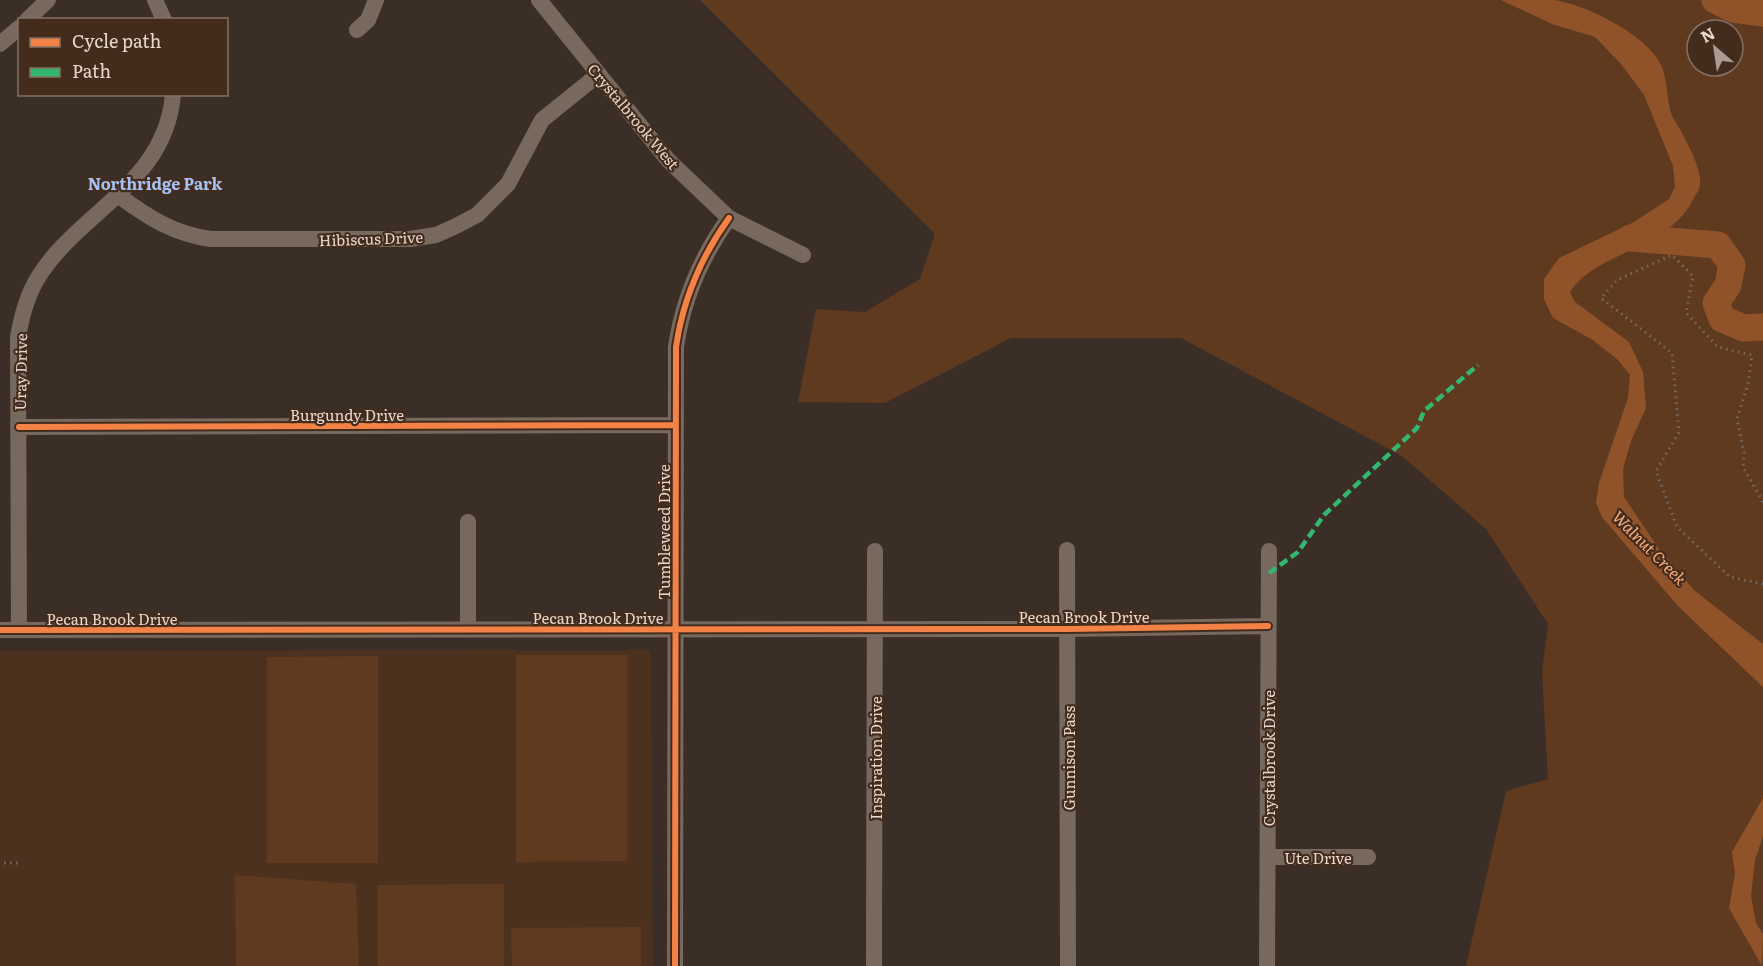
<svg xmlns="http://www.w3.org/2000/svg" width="1763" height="966" font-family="Literata,serif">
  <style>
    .built { fill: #4c311f }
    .green { fill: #603a1f; fill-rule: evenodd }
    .water { fill: #905329 }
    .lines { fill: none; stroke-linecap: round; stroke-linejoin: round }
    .river { stroke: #905329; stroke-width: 27 }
    .path { stroke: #766a62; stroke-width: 3; stroke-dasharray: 1.5 4.5; stroke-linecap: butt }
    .minor { stroke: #78695e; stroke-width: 16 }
    .quiet { stroke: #33b770; stroke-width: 4.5; stroke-dasharray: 9 4.5; stroke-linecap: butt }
    .cycleway-casing { stroke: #442c1d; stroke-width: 10 }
    .cycleway { stroke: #f48246; stroke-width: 6 }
    .labels { text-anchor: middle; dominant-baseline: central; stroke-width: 4.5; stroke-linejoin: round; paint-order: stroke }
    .street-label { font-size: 15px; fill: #e7d7ce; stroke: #442c1d }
    .neighbourhood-label { font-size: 16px; font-weight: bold; fill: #a5c1f5; stroke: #442c1d }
    .water-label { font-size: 16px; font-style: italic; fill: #f8ad7d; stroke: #442c1d }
  </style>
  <rect width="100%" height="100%" fill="#3b2e26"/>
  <!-- built -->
  <path class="built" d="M651,650L653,966H0V651Z"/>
  <!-- green -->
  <path class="green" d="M700,0H1763V644L1721,641L1763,674V966H1466L1506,791L1548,779L1542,672L1548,624L1486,529L1402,456L1181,338H1011L885,403L798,402L816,309L865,312L920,279L935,234ZM1697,30H1733V66H1697Z
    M516,655H627V861L516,862Z
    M378,656V863H267V657Z
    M235,875L356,884L359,966H236Z
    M504,884V966H378L377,885Z
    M641,927V966H512L511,928Z"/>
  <!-- water -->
  <path class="water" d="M1501,0C1518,0 1538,0 1555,0C1588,6 1646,34 1661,65C1669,82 1666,104 1673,118C1682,132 1703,169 1700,185C1699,191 1693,199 1690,205C1661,252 1596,252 1570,292L1575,302L1629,342L1643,372L1646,408L1631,441L1623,469L1624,497L1659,549L1695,591L1763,644V687L1678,606L1602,517L1596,503L1599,483L1628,398L1630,375L1618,360L1593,340L1553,318L1544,299V279L1559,258L1634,222L1669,199L1675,187L1673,166L1644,95L1621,64L1595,37L1552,24Z
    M1763,798V836L1755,860L1751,896L1756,923L1763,934L1762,966L1729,908L1735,874L1732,852Z"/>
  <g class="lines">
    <!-- river -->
    <path class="river" d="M1715,0L1733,9L1763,13
      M1631,238L1718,245L1732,265L1728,285L1716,303L1722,319L1744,328L1763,327"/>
    <!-- path -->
    <path class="path" d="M1763,502L1743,467L1744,452L1737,419L1748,384L1752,355L1718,347L1686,313L1693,276L1672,255L1617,280L1601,298L1672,353L1679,432L1656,471L1677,527L1730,577L1763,584
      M4,863H20"/>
    <!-- minor -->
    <path class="minor" d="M155,0L164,20
      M539,0L668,160L729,218L803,255
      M27,20L48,0
      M357,30L368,20L376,0
      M0,44L20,27
      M119,196C149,218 174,234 211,239H410L436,235L456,226L477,215L508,184L542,120L599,74
      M19,427L674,425
      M468,522V629
      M1067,550L1068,966
      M0,630L1067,629L1268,626
      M19,630L18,337C22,315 27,295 39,276C80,211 166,183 173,94
      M1268,857H1368
      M675,966L676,347C683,299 701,257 729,218
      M874,966L875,551
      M1267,966L1269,551"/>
    <!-- quiet -->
    <path class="quiet" d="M1269,573L1298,552L1324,515L1417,428L1424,411L1478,365"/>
    <!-- cycleway casing -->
    <g class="cycleway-casing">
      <path id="cycleway" d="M19,427L674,425
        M0,630L1067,629L1268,626
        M675,966L676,347C683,299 701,257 729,218"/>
    </g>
    <!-- cycleway -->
    <use href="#cycleway" class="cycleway"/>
  </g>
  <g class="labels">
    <!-- street labels -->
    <g class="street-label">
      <text transform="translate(634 116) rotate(50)">Crystalbrook West</text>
      <text transform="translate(371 238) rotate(-2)">Hibiscus Drive</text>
      <text transform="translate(20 372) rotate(-89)">Uray Drive</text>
      <text x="347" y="414">Burgundy Drive</text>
      <text transform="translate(663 532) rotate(-90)">Tumbleweed Drive</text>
      <text x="1084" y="616">Pecan Brook Drive</text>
      <text x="598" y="617">Pecan Brook Drive</text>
      <text x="112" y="618">Pecan Brook Drive</text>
      <text transform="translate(875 758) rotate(-90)">Inspiration Drive</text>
      <text transform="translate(1068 758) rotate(-90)">Gunnison Pass</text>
      <text transform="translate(1268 758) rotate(-90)">Crystalbrook Drive</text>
      <text x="1318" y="857">Ute Drive</text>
    </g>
    <!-- neighbourhood labels -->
    <g class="neighbourhood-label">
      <text x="155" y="183">Northridge Park</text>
    </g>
    <!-- water labels -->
    <g class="water-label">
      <text transform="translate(1650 547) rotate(45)">Walnut Creek</text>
    </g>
  </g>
  <!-- legend -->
  <rect x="18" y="18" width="210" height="78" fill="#442c1d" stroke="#857064" stroke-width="1.5"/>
  <rect x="30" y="38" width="30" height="9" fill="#f48246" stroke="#857064" stroke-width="1.5"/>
  <text x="72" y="48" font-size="18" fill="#e7d7ce">Cycle path</text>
  <rect x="30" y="68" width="30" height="9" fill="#33b770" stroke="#857064" stroke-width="1.5"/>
  <text x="72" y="78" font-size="18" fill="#e7d7ce">Path</text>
  <!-- north arrow -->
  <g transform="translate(1715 48) rotate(331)"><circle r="28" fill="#442c1d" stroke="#857064" stroke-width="1.5"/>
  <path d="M0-4.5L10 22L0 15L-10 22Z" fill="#ab9c93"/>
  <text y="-9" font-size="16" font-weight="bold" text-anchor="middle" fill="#e7d7ce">N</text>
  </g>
</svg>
